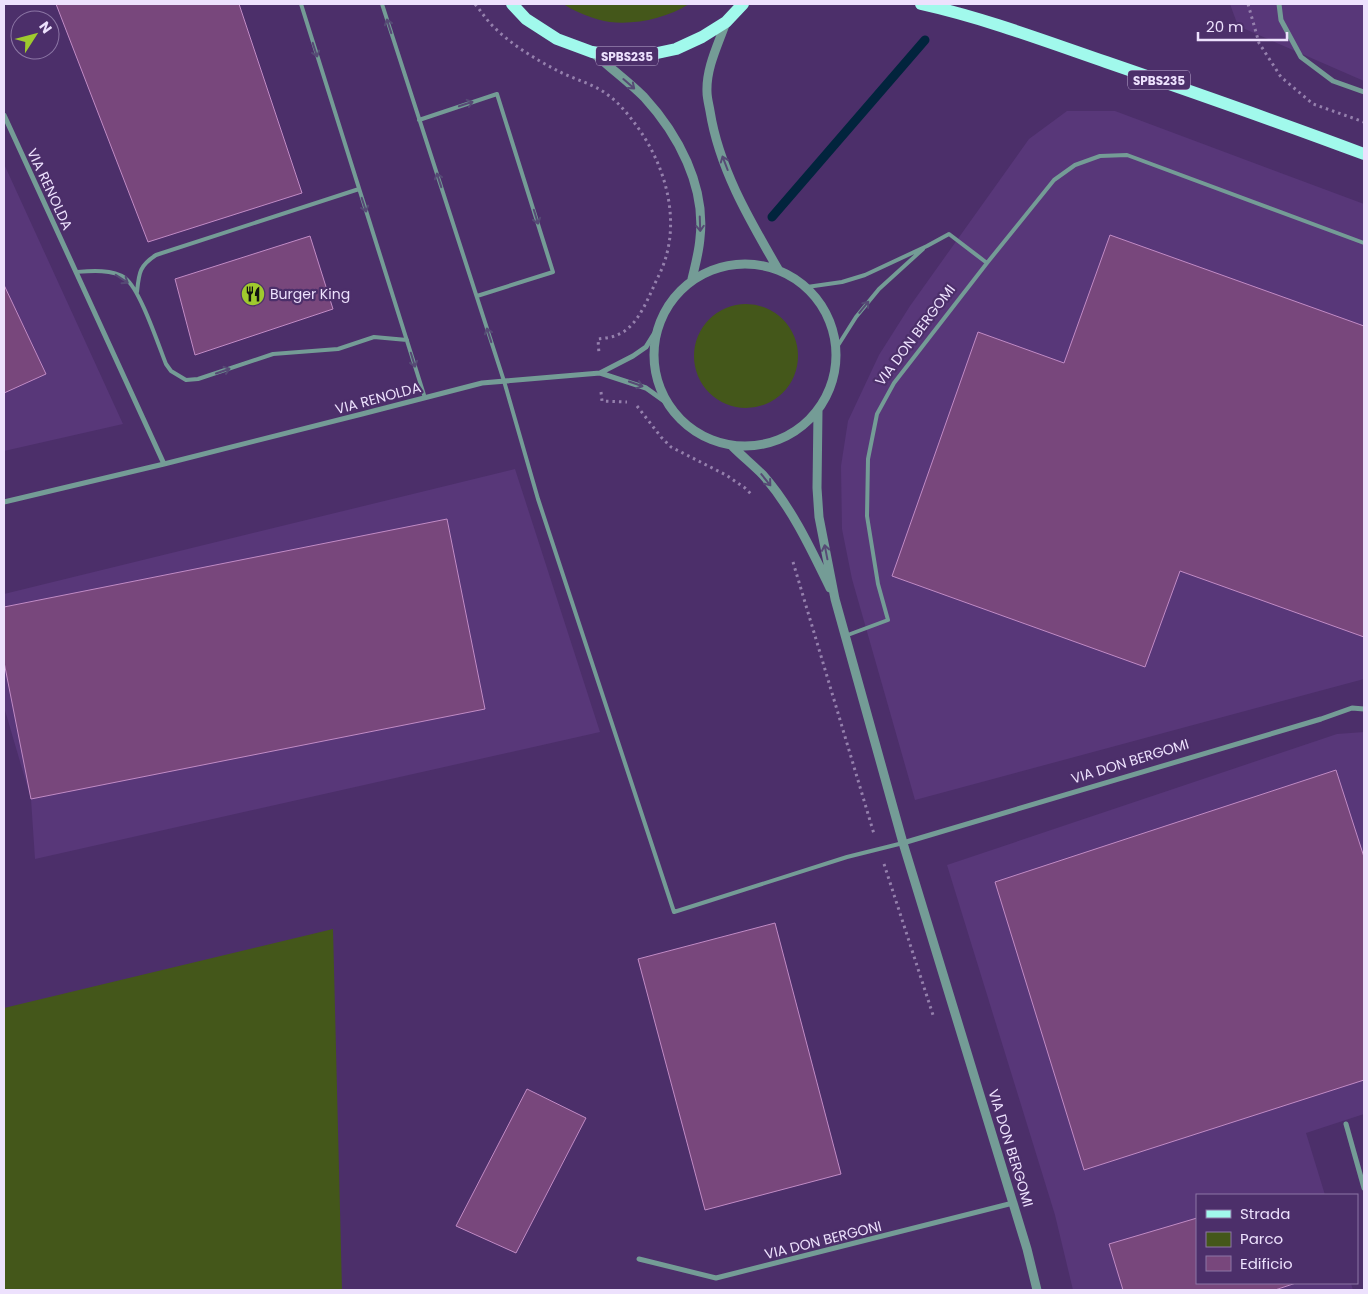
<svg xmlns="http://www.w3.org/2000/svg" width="1368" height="1294" font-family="Poppins,sans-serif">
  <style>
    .built { fill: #583779 }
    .green { fill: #44571a }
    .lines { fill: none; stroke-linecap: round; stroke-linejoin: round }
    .stream { stroke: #02243d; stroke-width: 9 }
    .building { fill: #78477c; stroke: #c18bc5 }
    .path { stroke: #9580ad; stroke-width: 3; stroke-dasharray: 2.5 4; stroke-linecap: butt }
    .service { stroke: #749c96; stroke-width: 4 }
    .minor { stroke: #749c96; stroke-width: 5 }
    .tertiary { stroke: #749c96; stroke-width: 9 }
    .primary { stroke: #a1f9ec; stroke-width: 12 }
    .oneway { stroke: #564a75 }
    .labels { text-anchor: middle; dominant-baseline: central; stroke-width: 4.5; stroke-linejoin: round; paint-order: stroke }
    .shield { fill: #4c2f6a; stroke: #bdacd1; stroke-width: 1 }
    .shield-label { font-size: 12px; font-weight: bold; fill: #ede1fd }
    .street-label { font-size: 14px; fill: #ede1fd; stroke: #4c2f6a }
    .poi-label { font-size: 14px; fill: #ede1fd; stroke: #4c2f6a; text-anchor: start }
  </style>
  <rect width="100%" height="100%" fill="#4c2f6a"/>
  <!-- built -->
  <path class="built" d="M1230,4H1364V81L1238,26Z
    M1067,111H1115L1364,204V679L915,800L852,579L842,529L841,466L848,421L879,355L910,306L1029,139Z
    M4,164L123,424L4,451Z
    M515,469L600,732L35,859L31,799L4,707V594Z
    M1364,732V1114L1306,1133L1325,1195H1197V1283H1351L1353,1290H1073L1055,1215L947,865L1337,734Z"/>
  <!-- green -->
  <path class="green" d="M563,4H689C667,18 636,25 610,22C595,20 576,12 563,4Z
    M694 356a52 52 0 1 1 104 0a52 52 0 1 1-104 0Z
    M333,929L342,1290H4V1008Z"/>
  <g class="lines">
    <!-- stream -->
    <path class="stream" d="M772,217L925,40"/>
  </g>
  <!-- building -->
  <path class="building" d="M56,4H239L302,193L148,242Z
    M1110,235L1364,326V637L1180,571L1145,667L892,576L978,332L1064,363Z
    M310,236L333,309L195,355L175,279Z
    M4,285L46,374L4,393Z
    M447,519L485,709L31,799L4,662V607Z
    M1336,770L1364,857V1080L1084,1170L995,882Z
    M775,923L841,1174L705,1210L638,959Z
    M527,1089L586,1118L516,1253L456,1226Z
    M1197,1218V1283H1296L1275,1290H1123L1109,1244Z"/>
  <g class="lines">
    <!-- path -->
    <path class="path" d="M475,4C480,10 484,16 489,22C508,43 535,59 560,72C576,80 594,84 608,95C619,103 628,114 636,125C667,167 683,226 659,275C649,295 639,327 617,335C611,338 604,338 598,339L599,354
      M1248,4L1259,43L1281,77L1313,104L1364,122
      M601,392L602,401L627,402
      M637,406L661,437L671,447L726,475L745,488L751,494
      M793,562L874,834
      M884,864L933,1015"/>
    <!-- service -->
    <path class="service" d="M301,4L425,398
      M382,4L504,381L538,499L674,912L847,857L903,843
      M419,120L497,94L553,272L477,296
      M76,272C90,271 112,269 125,278C140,289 158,344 166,364L171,371L186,380L198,379L273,354L338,349L374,337L407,340
      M807,287L842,282L865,275L927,246L949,234L987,263L1054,180L1075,165L1100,156L1127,155L1364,243
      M137,292C139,273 139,266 156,255L359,189
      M837,347L856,317L879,289L923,249
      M845,636L888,620L878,584L867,516L868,459L877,414L894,383L987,263"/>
    <!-- minor -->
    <path class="minor" d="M1279,4L1281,20L1301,57L1333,81L1364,92
      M4,115L164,464
      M600,373L633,356L646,347L656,331
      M4,502L164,464L362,414L482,383L600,373L646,388L667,403
      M903,843L1321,719L1352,708L1364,709
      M1346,1124L1364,1188
      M639,1259L716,1278L1013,1203"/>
    <!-- tertiary -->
    <path class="tertiary" d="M726,22C718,45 706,68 707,92C707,98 709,105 710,111C719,168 749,219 778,269
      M592,52C609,67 628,81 644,97C678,134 706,186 700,238C699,252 695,266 692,279
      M654 355a91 91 0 1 1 182 0a91 91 0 1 1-182 0Z
      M818,411L817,488L819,517L835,599L903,843L1027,1249L1037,1290
      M732,446C742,456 753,465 763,475C792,508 811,549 830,588"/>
    <!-- primary -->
    <path class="primary" d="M512,4L526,19L557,39L592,52L620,56L648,55L676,49L702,37L726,22L743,4
      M921,4C984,18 1045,41 1106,62C1193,92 1279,122 1364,154"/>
  </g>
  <!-- one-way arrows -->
  <defs><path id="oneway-shaft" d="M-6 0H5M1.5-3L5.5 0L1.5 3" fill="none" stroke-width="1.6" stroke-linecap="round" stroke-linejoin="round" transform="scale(1.25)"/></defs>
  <g class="oneway">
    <use href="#oneway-shaft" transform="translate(389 26) rotate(-108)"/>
    <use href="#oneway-shaft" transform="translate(315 50) rotate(72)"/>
    <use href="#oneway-shaft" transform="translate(629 84) rotate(41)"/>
    <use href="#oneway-shaft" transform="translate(466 104) rotate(-18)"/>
    <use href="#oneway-shaft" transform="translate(725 163) rotate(-111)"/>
    <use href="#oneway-shaft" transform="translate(439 180) rotate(-108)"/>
    <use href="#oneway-shaft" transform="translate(364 205) rotate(72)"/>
    <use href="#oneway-shaft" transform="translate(536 217) rotate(73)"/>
    <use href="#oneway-shaft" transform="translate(700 224) rotate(88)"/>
    <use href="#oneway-shaft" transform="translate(122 279) rotate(33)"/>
    <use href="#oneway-shaft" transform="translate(864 307) rotate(-51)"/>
    <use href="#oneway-shaft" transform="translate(489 335) rotate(-108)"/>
    <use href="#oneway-shaft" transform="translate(413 360) rotate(73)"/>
    <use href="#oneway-shaft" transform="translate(223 371) rotate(-19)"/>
    <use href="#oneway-shaft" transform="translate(636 384) rotate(19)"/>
    <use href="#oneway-shaft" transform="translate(766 480) rotate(51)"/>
    <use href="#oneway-shaft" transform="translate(826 552) rotate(-101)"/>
  </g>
  <!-- icons -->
  <defs>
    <g id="restaurant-disc" transform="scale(1.25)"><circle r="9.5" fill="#9fca2e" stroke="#4c2f6a"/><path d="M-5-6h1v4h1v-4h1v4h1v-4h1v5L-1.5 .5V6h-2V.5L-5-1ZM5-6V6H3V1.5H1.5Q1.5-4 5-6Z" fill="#111"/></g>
  </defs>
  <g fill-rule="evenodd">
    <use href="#restaurant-disc" x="253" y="294"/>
  </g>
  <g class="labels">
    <!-- shield labels -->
    <g class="shield">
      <rect x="596" y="46.5" width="62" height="19" rx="4"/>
      <rect x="1128" y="70.5" width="62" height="19" rx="4"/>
    </g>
    <g class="shield-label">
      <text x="627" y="56">SPBS235</text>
      <text x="1159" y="80">SPBS235</text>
    </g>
    <!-- street labels -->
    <g class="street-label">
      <text transform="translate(50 189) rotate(65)">VIA RENOLDA</text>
      <text transform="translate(915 335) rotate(-53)">VIA DON BERGOMI</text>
      <text transform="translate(378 398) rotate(-15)">VIA RENOLDA</text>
      <text transform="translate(1130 761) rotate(-17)">VIA DON BERGOMI</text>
      <text transform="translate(1011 1148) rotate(73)">VIA DON BERGOMI</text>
      <text transform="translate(823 1240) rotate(-14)">VIA DON BERGONI</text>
    </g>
    <!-- poi labels -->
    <g class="poi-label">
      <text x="270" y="294">Burger King</text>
    </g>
  </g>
  <!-- border -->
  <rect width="1368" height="1294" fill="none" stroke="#ede1fd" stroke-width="10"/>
  <!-- legend -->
  <rect x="1196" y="1194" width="162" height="90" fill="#4c2f6a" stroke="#8c76a5"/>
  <rect x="1206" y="1210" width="25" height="8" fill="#a1f9ec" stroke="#8c76a5"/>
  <text x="1240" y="1219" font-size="15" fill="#ede1fd">Strada</text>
  <rect x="1206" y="1232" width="25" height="15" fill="#44571a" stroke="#8c76a5"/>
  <text x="1240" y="1244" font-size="15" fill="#ede1fd">Parco</text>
  <rect x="1206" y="1256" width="25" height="15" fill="#78477c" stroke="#8c76a5"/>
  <text x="1240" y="1269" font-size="15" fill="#ede1fd">Edificio</text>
  <!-- north arrow -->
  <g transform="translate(35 35) rotate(54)"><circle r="24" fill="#4c2f6a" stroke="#8c76a5"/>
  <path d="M0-4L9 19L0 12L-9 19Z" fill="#9fca2e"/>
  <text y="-8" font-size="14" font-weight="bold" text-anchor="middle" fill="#ede1fd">N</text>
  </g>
  <!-- scale -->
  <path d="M1198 32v8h89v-8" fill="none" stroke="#ede1fd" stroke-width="2.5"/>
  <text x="1206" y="32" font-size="15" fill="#ede1fd" stroke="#4c2f6a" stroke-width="4" paint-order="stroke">20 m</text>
</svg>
